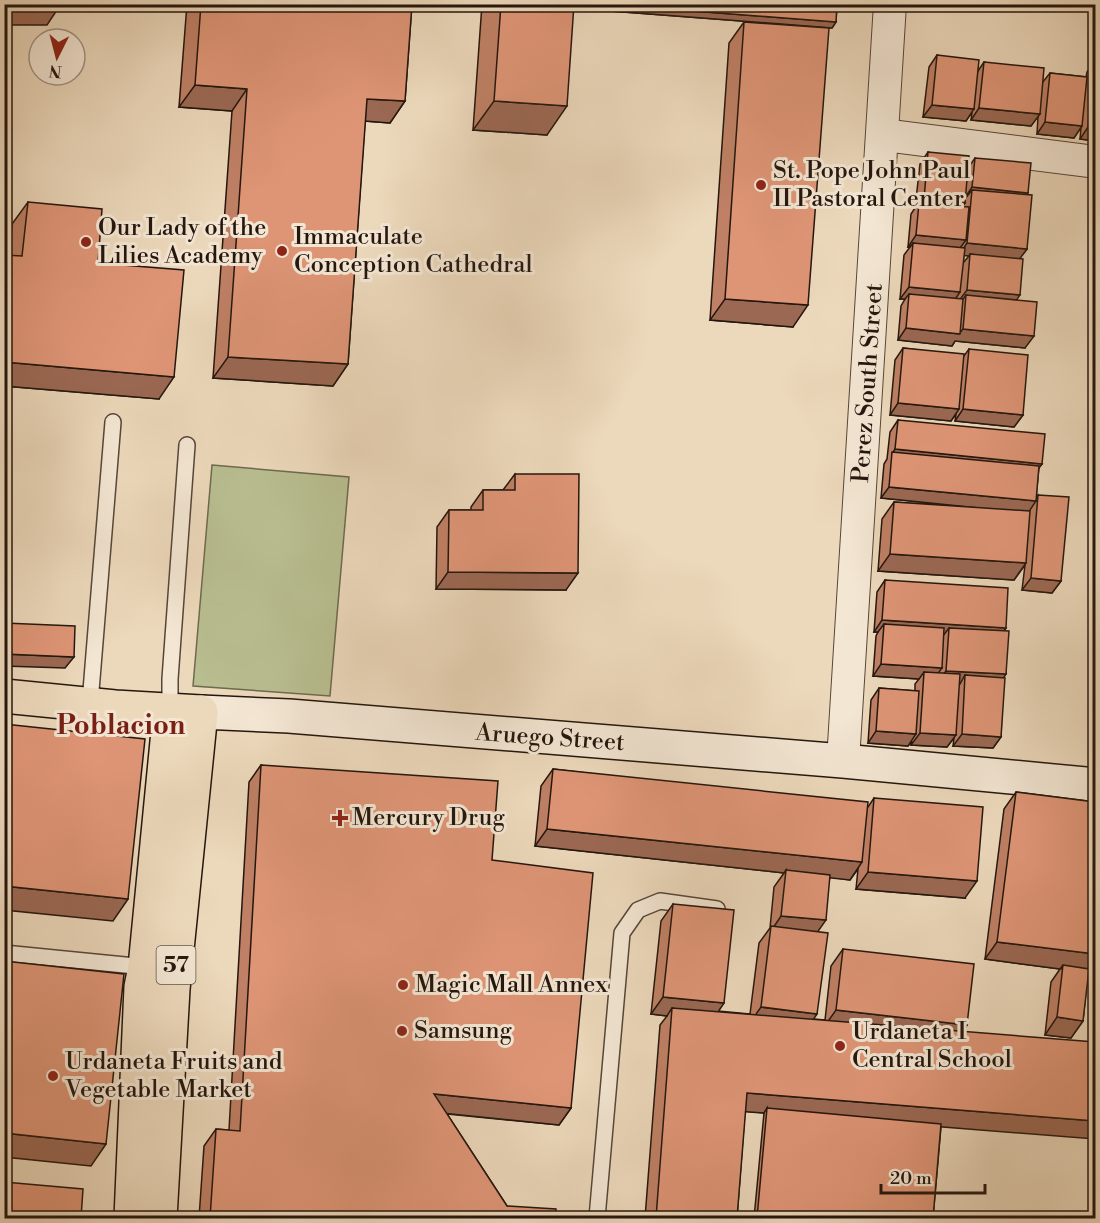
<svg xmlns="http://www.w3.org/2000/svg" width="1100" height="1223" font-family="'Libre Bodoni',serif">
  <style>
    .green { fill: #b8be90; stroke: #6e6a4f; stroke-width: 1.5 }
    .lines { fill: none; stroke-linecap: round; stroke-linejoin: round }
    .lane-casing { stroke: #564639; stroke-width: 18 }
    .street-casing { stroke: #564639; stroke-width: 34 }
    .secondary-casing { stroke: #24160e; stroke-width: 36 }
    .primary-casing { stroke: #24160e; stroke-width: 36 }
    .lane { stroke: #f3e6d3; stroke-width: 15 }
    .street { stroke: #f3e6d3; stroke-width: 32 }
    .secondary { stroke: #f3e6d3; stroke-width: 33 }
    .primary { stroke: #ecd8bb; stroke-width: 33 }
    .wall { fill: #bf8065; stroke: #24160e; stroke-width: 1.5; fill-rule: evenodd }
    .shaded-wall { fill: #9b6853; stroke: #24160e; stroke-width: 1.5 }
    .building { fill: #de9576; stroke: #24160e; stroke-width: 1.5 }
    .poi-dot { fill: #8f2418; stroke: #f3e6d3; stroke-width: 2 }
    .labels { text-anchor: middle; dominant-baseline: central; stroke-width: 6; stroke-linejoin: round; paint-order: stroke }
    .shield { fill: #f3e6d3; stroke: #625449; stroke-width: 1.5 }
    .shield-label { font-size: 22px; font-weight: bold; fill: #24160e }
    .poi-label { font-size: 24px; fill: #24160e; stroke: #f3e6d3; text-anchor: start }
    .street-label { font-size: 24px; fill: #24160e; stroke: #f3e6d3 }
    .quarter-label { font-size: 27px; font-weight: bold; fill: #7a1f14; stroke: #f3e6d3 }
  </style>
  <rect width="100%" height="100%" fill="#ecd8bb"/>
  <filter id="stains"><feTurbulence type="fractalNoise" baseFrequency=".00333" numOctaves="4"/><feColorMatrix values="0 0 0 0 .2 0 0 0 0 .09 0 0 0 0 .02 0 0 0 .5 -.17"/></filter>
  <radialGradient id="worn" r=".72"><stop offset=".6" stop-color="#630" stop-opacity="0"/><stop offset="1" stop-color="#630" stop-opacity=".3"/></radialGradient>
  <!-- green -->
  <path class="green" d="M212,465L349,477L330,696L193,686Z"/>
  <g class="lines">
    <!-- lane casing -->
    <g class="lane-casing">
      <path id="lane" d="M90,703L113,422
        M170,711V679L187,445
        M4,953L145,967
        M597,1218L622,933L638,910L660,901L717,909"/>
    </g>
    <!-- street casing -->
    <g class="street-casing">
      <path id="street" d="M884,135L1096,162
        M843,761L890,4"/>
    </g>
    <!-- secondary casing -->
    <g class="secondary-casing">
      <path id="secondary" d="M201,712L289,716L843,761L1096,785"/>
    </g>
    <!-- primary casing -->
    <g class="primary-casing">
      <path id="primary" d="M4,696L115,707L201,712L173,989L160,1218
        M131,1218L141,987L145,967L170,711"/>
    </g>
    <!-- lane -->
    <use href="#lane" class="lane"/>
    <!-- street -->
    <use href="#street" class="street"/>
    <!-- secondary -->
    <use href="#secondary" class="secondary"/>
    <!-- primary -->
    <use href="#primary" class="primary"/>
  </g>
  <!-- wall -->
  <path class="wall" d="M187,4H412L405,101L390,123L365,121L348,364L333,386L213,378L232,111L179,107Z
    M482,4H574L547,135L473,130Z
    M611,4H862L837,5L836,22L832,28L611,11Z
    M744,22L793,327L710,320L729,43Z
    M937,55L978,71L984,62L1042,83L1050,73L1086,77L1087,72L1095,60V141L1080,139L1081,127L1074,138L1037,134L1038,116L1031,126L971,120L972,112L966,121L923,117L929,67Z
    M928,152L968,168L975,158L1026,195L1027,249L1020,258L1017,300L1025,348L955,341L952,346L898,340L901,306L905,299H900L904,255L910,247H908L911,214L915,208L920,164ZM964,255L969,256L963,263Z
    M28,202L98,263L159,399L4,386V255H9L12,224Z
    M903,348L964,356L969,349L1023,415L1014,427L955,421L956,414L951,421L890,415L895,360Z
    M898,420L1042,464L1039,467L1036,498L1038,495L1061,581L1052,593L1022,590L1025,565L1014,580L878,571L882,519L894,502L968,507L881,498L884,464L887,459L890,432Z
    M515,474L566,590L436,589L437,527L449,510H471V507L483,490H503Z
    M885,580L1006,628L1004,631L1006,674L1003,678L1001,737L993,748L953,746L954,738L947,747L911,745L912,741L908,746L868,743L871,700L879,688L915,691V684L919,679L873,676L876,636L878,632H874L877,592Z
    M261,765L492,860L571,1108L559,1125L447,1114L507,1206L555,1218H199L204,1146L216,1129L229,1130L249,782Z
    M553,769L868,807L874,798L965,898L856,889L858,869L850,880L830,877L817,932L814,1019L825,1020L831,966L843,949L967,1025L963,1031L941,1127L933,1218H754L764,1113L745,1111L737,1218H645L660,1025L667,1016L651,1014L661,921L673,904L718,1011L750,1014L759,943L770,928L774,887L784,873L535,846L541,786Z
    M1016,792L1095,802V973L1088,972L1083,1021L1071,1038L1045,1035L1051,982L1060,969L985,959L1004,809Z"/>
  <!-- shaded-wall -->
  <path class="shaded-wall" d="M615,5L836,22L832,28L611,11Z
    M4,7H59L47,25H4Z
    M195,85L247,89L232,111L179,107Z
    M367,99L405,101L390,123L351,120Z
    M494,101L567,106L547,135L473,130Z
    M932,105L974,109L966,121L923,117Z
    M979,108L1040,114L1031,126L971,120Z
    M1045,122L1082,126L1074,138L1037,134Z
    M1088,127L1095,128V141L1080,139Z
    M972,187L1028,193L1020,204L972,190L965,199H964Z
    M924,199L965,203L956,215L919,206Z
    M916,235L966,240L957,252L913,243L910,247H908Z
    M967,243L1027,249L1018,261L970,254L969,256L959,255Z
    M909,287L960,292L952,304L909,294L905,299H900Z
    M967,290L1020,295L1012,307L966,295L961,302H958Z
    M725,299L808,305L793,327L710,320Z
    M906,328L959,334L963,329L1034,336L1025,348L955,341L952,346L898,340Z
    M228,357L348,364L333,386L213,378Z
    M4,362L174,377L159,399L4,386Z
    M898,403L959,409L951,421L890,415Z
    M963,409L1023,415L1014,427L955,421Z
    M895,449L1042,464L1033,476L892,454Z
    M889,487L1036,501L1028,513L881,498Z
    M890,554L1026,563L1014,580L878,571Z
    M448,572L578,573L566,590L436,589Z
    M1031,578L1061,581L1052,593L1022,590Z
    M882,620L1006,628L997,640L949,628L943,636L884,624L878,632H874Z
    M4,654L74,657L65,668L4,666Z
    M881,664L942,668L933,680L924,672L919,679L873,676Z
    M946,671L1006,674L998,686L965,675L960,684L937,682Z
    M876,731L916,734L908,746L868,743Z
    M920,733L956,735L947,747L911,745Z
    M962,734L1001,737L993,748L953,746Z
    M547,829L862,862L850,880L786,873V870L784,873L535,846Z
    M868,872L977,881L965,898L856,889Z
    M4,886L128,899L113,921L4,910Z
    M781,916L826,920L814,937L771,931Z
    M997,942L1095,954V973L1062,969L1063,965L1060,969L985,959Z
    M663,997L724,1003L712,1021L672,1008L667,1016L651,1014Z
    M761,1007L817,1014L805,1032L749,1024Z
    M836,1010L967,1025L955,1042L824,1027Z
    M1057,1017L1083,1021L1071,1038L1045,1035Z
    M747,1093L1095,1121V1139L767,1113V1108L764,1113L735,1111Z
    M434,1094L571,1108L559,1125L422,1111Z
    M4,1133L106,1144L91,1166L4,1157Z"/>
  <!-- building -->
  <path class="building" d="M4,4H59V7H4Z
    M201,4H412L405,101L367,99L348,364L228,357L247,89L195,85Z
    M501,4H574L567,106L494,101Z
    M615,4H837L836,22L615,5Z
    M744,22L829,28L808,305L725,299Z
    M937,55L979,60L974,109L932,105Z
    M1095,60V128L1088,127Z
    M984,62L1044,68L1040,114L979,108Z
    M1050,73L1087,77L1082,126L1045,122Z
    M928,152L969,156L965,203L924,199Z
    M975,158L1031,163L1028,193L972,187Z
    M972,190L1032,195L1027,249L967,243Z
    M28,202L102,209L98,263L184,270L174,377L4,362V255L22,256Z
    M919,203L969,207L966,240L916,235Z
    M913,243L965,248L960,292L909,287Z
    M970,254L1023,259L1020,295L967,290Z
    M909,294L963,299L960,334L906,328Z
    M966,295L1037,302L1034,336L963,329Z
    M903,348L964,354L959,409L898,403Z
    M969,349L1028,355L1023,415L963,409Z
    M898,420L1045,434L1042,464L895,449Z
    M892,452L1039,466L1036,501L889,487Z
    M515,474H579L578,573L448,572L449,510H483V490H515Z
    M1038,495L1069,497L1061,581L1031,578Z
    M894,502L1030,511L1026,563L890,554Z
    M885,580L1008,588L1006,628L882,620Z
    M4,623L75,626L74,657L4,654Z
    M884,624L944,628L942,668L881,664Z
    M949,628L1009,631L1006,674L946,671Z
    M924,672L960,674L956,735L920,733Z
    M965,675L1005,678L1001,737L962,734Z
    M879,688L919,691L916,734L876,731Z
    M4,724L145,739L128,899L4,886Z
    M261,765L498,781L492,860L593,873L571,1108L434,1094L507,1206L556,1209L555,1218H210L216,1129L240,1131Z
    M553,769L868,802L862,862L547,829Z
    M1016,792L1095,802V954L997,942Z
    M874,798L983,807L977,881L868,872Z
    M786,870L830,875L826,920L781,916Z
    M673,904L734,910L724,1003L663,997Z
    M771,926L828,933L817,1014L761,1007Z
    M843,949L974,964L967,1025L836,1010Z
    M4,961L124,974L106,1144L4,1133Z
    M1063,965L1089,969L1083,1021L1057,1017Z
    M672,1008L1095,1042V1121L747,1093L737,1218H656Z
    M767,1108L941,1124L933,1218H757Z
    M4,1182L83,1189L81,1218H4Z"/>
  <!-- markers -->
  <g class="poi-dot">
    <circle cx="761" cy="185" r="6"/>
    <circle cx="86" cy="242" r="6"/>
    <circle cx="282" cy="251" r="6"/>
    <path d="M337 809h6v6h6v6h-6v6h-6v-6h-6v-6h6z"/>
    <circle cx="403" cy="985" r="6"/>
    <circle cx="402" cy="1031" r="6"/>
    <circle cx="840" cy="1046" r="6"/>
    <circle cx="53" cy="1076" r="6"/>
  </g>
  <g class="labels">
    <!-- shield labels -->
    <rect class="shield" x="156.5" y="946" width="39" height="38" rx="4.5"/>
    <g class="shield-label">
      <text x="176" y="965">57</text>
    </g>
    <!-- poi labels -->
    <g class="poi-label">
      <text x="773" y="171">St. Pope John Paul<tspan x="773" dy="28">II Pastoral Center</tspan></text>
      <text x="98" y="228">Our Lady of the<tspan x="98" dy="28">Lilies Academy</tspan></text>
      <text x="294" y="237">Immaculate<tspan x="294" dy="28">Conception Cathedral</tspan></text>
      <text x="352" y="818">Mercury Drug</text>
      <text x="415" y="985">Magic Mall Annex</text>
      <text x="414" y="1031">Samsung</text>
      <text x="852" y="1032">Urdaneta I<tspan x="852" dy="28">Central School</tspan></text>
      <text x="65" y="1062">Urdaneta Fruits and<tspan x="65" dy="28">Vegetable Market</tspan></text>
    </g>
    <!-- street labels -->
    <g class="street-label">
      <text transform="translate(868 383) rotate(-86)">Perez South Street</text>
      <text transform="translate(550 738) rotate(4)">Aruego Street</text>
    </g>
    <!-- quarter labels -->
    <g class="quarter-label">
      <text x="121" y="726">Poblacion</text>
    </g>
  </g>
  <!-- margin -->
  <rect width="1100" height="1223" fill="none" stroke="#ecd8bb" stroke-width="24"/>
  <rect x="6" y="6" width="1088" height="1211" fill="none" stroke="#24160e" stroke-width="3"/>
  <rect x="12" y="12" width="1076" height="1199" fill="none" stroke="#24160e" stroke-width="1.5"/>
  <!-- north arrow -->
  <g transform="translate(57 57) rotate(186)"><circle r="28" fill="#f3e6d3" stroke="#a09384" stroke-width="1.5"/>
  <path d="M0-4.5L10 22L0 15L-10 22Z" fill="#8f2418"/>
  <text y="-9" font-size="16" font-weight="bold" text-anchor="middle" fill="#24160e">N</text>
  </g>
  <!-- scale -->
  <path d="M881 1184v9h104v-9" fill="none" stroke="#24160e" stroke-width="3"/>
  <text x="890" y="1184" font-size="18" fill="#24160e" stroke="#f3e6d3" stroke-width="4.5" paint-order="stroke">20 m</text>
  <rect width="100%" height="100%" filter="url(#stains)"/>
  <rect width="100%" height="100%" fill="url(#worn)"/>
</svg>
